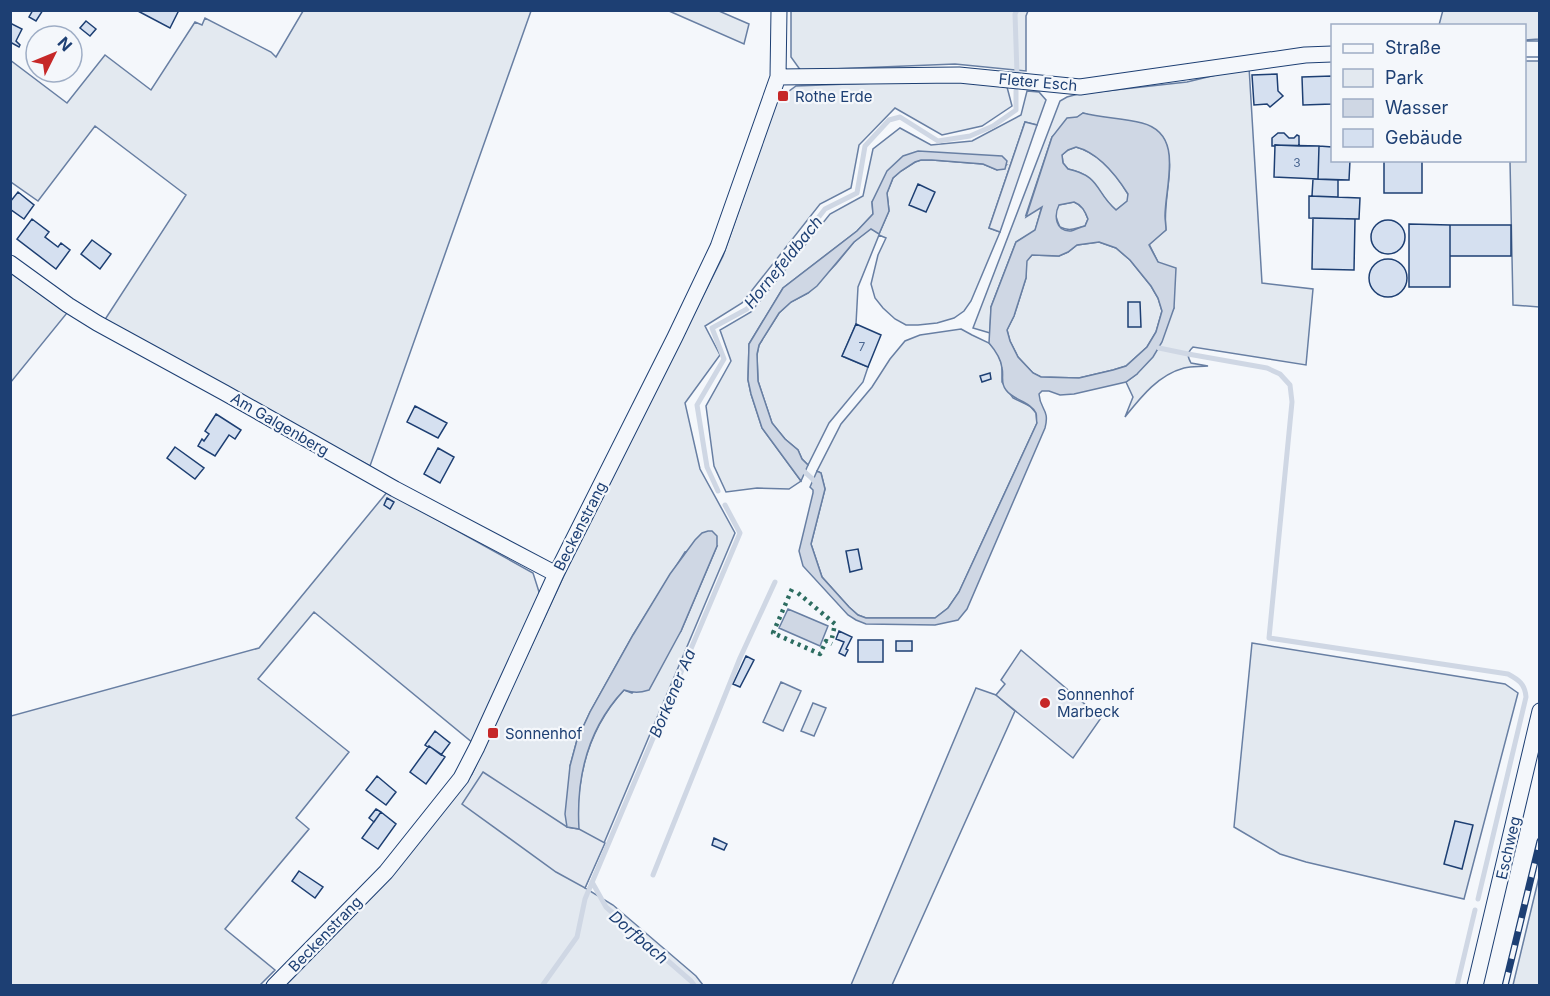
<svg xmlns="http://www.w3.org/2000/svg" width="1550" height="996" font-family="Inter,sans-serif">
  <style>
    .green { fill: #e3e9f0; stroke: #687fa3; stroke-width: 1.5; fill-rule: evenodd }
    .parking { fill: #e3e8f0; stroke: #687fa3; stroke-width: 1.5 }
    .water { fill: #cfd7e4; stroke: #687fa3; stroke-width: 1.5; fill-rule: evenodd }
    .lines { fill: none; stroke-linecap: round; stroke-linejoin: round }
    .stream { stroke: #cfd7e4; stroke-width: 5 }
    .building { fill: #d5e0f0; stroke: #1d3f73; stroke-width: 1.5 }
    .street-casing { stroke: #1d3f73; stroke-width: 17 }
    .street { stroke: #f4f7fb; stroke-width: 15 }
    .rail-casing { stroke: #1d3f73; stroke-width: 7 }
    .rail { stroke: #f4f7fb; stroke-width: 4.5; stroke-dasharray: 14; stroke-linecap: butt }
    .hedge { stroke: #2c6c60; stroke-width: 4.5; stroke-dasharray: 3 4.5; stroke-linecap: butt }
    .poi-dot { fill: #c62828; stroke: #f4f7fb; stroke-width: 2 }
    .labels { text-anchor: middle; dominant-baseline: central; stroke-width: 4.5; stroke-linejoin: round; paint-order: stroke }
    .number-label { font-size: 12px; fill: #4b6792 }
    .street-label { font-size: 15px; fill: #1d3f73; stroke: #f4f7fb }
    .poi-label { font-size: 15px; fill: #1d3f73; stroke: #f4f7fb; text-anchor: start }
    .water-label { font-size: 16px; font-style: italic; fill: #1d3f73; stroke: #f4f7fb }
  </style>
  <rect width="100%" height="100%" fill="#f4f7fb"/>
  <!-- green -->
  <path class="green" d="M1443,10L1539,11V39L1525,40L1524,26L1439,25Z
    M303,11H531L370,466L104,321L186,195L182,192L95,126L38,201L11,182L10,60L67,103L105,55L151,90L195,22L202,25L205,18L271,52L276,57Z
    M669,11H719L749,24L744,44Z
    M791,11H1028L1026,16V71L955,64L807,70L801,71L791,57Z
    M1525,61H1539V307L1513,305L1510,161L1524,160Z
    M1249,67L1262,283L1313,289L1306,365L1193,347C1187,353 1187,356 1191,363L1208,366C1201,367 1192,366 1184,368C1158,375 1141,397 1125,417L1133,397L1126,382L1137,374L1174,308L1158,262L1149,244L1166,230C1162,200 1177,166 1164,139L1083,113L1052,137L1026,215L1042,206L1035,231L1016,242L991,307L990,333L973,328L1060,101L1067,97L1078,94L1187,82Z
    M955,80L1007,87L1012,106L982,126L942,135L895,108L859,145L851,188L820,204L742,303L705,326L720,355L685,403L700,469L735,533L585,888L613,905L696,976L703,985L285,986L388,880L472,774L573,556L723,256L777,100L796,86ZM717,546L681,631L632,693L624,690C589,728 576,777 578,829L570,766L577,740L590,712L633,635L685,552Z
    M1027,91L1039,92L1046,100L1037,125L1025,122L989,228L1000,232L971,301L964,311L954,318L937,323L918,325H906L895,319L883,308L875,298L871,284L878,255L886,238L879,235L858,287L856,324L842,356L868,367L863,382L829,423L808,465L802,459L798,450L785,439L772,423L758,381L757,355L759,345L779,313L791,302L808,293L836,264L854,242L871,228L879,234L889,211L887,193L893,178L901,171L915,162L921,160H932L983,164L997,170L1006,165L904,156L872,202L873,214L857,231L783,288L749,344L748,380L751,394L762,428L801,481L789,489L757,488L726,492L714,466L706,406L731,361L720,330L751,312L830,214L863,196L873,149L900,128L931,145L972,141L1021,115Z
    M1076,147C1099,153 1116,174 1128,194V201L1116,210C1095,193 1100,176 1068,169L1063,163L1062,155L1068,150Z
    M1074,202C1082,205 1085,211 1088,219L1085,226C1075,228 1070,232 1060,227C1056,218 1054,214 1058,205Z
    M1099,242L1116,248L1130,260L1151,286L1158,298L1162,311L1156,332L1147,347L1126,366L1113,370L1079,378L1041,377L1033,373L1018,357L1010,341L1007,330L1014,316L1026,278V261L1032,255L1059,256L1068,252L1077,245Z
    M11,273L67,313L11,382Z
    M961,329L972,335L989,343L997,351L1002,365V382L1013,398L1030,406L1036,413L1037,423L959,592L948,608L935,618H866L858,615L849,607L822,577L811,544L825,489L821,473L817,471L841,424L872,387L890,359L905,341L920,335Z
    M388,491L407,503L533,573L540,595L473,743L314,612L258,679L349,752L296,818L309,829L225,929L275,970L260,985L11,986V716L259,648Z
    M1252,643L1505,684L1518,693L1464,899L1306,862L1280,854L1234,827Z
    M781,682L801,691L783,731L763,722Z
    M976,688L996,695L1015,711L892,985H851Z
    M813,703L826,708L814,736L801,731Z
    M1539,877V985H1513Z"/>
  <!-- parking -->
  <path class="parking" d="M1025,122L1037,125L1000,232L989,228Z
    M1021,650L1101,718L1073,758L996,695L1005,684L1001,680Z
    M483,772L567,827L579,829L605,843L585,888L556,872L462,804Z"/>
  <!-- water -->
  <path class="water" d="M1083,113C1103,118 1123,118 1142,123C1185,134 1165,185 1165,216C1165,220 1166,225 1166,230L1149,245L1158,262L1176,268L1174,308L1162,342L1153,357L1137,374L1126,382L1074,394L1060,395L1049,391H1042L1039,394C1040,410 1050,409 1045,428L967,609L958,620L935,625L866,624L856,620L848,615L803,566L799,551L813,493V490L810,487L817,471L821,473L825,489L811,544L822,577L849,607L858,615L866,618H935L948,608L959,592L1037,423C1036,419 1037,416 1036,413C1031,402 1013,400 1006,390C1000,383 1004,376 1002,368C1001,358 995,350 989,343L991,307L1016,242L1035,230L1042,207L1026,217L1052,137L1067,118L1077,117ZM1076,147C1099,153 1116,175 1128,194L1127,201L1116,210C1095,192 1101,176 1068,169L1063,163L1062,155L1068,150ZM1074,202C1082,205 1085,211 1088,219L1085,226C1080,227 1075,230 1071,231C1055,232 1054,215 1059,205ZM1099,242L1116,248L1130,260L1151,286L1158,298L1162,311L1156,332L1147,347L1126,366L1113,370L1079,378L1041,377L1033,373L1018,357L1010,341L1007,330L1014,316L1026,278L1027,261L1032,255L1059,256L1068,252L1077,245Z
    M918,151L1002,156L1007,161L1005,169L997,170L983,164L932,160H921L915,162L901,171L893,178L887,193L889,211L879,234L871,229L854,242L817,286L808,293L791,302L779,313L759,345L757,354L758,381L772,423L785,439L798,450L802,459L808,465L801,481L762,428L751,394L748,380L749,344L783,288L857,231L873,214L872,202L887,171L903,156Z
    M708,531H712L717,536V546L681,631L649,690C639,693 634,693 624,690C588,728 576,777 579,829L567,827L565,814L570,766L577,740L590,712L633,635L670,574L695,540L702,533Z
    M788,609L828,626L820,646L779,628Z"/>
  <g class="lines">
    <!-- stream -->
    <path class="stream" d="M1017,10L1015,14L1017,74
      M1159,348L1188,354L1267,368L1280,374L1290,385L1292,402L1269,638L1508,674C1519,680 1525,684 1526,697L1478,899
      M800,467C805,474 813,477 816,484
      M718,491L707,467L697,405L724,359L712,328L747,309L825,209L857,193L865,146L889,120L900,117L938,141L970,136L993,126L1016,110V91
      M653,875L740,658L775,582
      M592,882L606,907L691,981L695,986
      M542,986L577,937L585,899L740,533L725,505
      M1457,986L1475,910"/>
  </g>
  <!-- building -->
  <path class="building" d="M33,10H43L36,21L29,17Z
    M136,10H179L170,28Z
    M86,21L96,29L90,36L80,28Z
    M10,23L22,29L16,41L20,45L19,47L10,42Z
    M1277,74L1278,91L1283,96L1270,107L1267,104L1254,105L1252,75Z
    M1332,76V104L1303,105L1302,77Z
    M1278,133H1284L1289,138H1294L1297,135L1299,136V146L1275,145V146H1272V138Z
    M1275,145L1319,146L1318,179L1274,177Z
    M1319,146L1332,147V160H1350L1349,180L1318,179Z
    M1384,160H1422V193H1384Z
    M1313,179L1338,180V197L1312,196Z
    M918,184L935,192L926,212L909,205Z
    M18,192L34,205L24,219L10,209V202Z
    M1309,196L1360,198L1359,219L1309,218Z
    M1313,218L1355,219L1354,270L1312,269Z
    M32,219L49,232L45,237L58,247L61,243L70,250L56,269L17,239Z
    M1371 237a17 17 0 1 1 34 0a17 17 0 1 1-34 0Z
    M1409,224L1450,225V287H1409Z
    M1450,225H1511V256H1450Z
    M92,240L111,254L100,269L81,254Z
    M1369 278a19 19 0 1 1 38 0a19 19 0 1 1-38 0Z
    M1128,302H1140L1141,327H1128Z
    M856,324L881,335L868,367L842,356Z
    M990,373L991,379L982,382L980,376Z
    M415,406L447,423L438,438L407,422Z
    M216,414L241,430L235,439L229,435L215,456L198,446L202,439L204,441L209,434L205,431Z
    M175,447L204,468L195,479L167,458Z
    M438,448L454,457L440,483L424,474Z
    M387,498L394,502L390,509L384,505Z
    M858,549L862,569L850,572L846,551Z
    M839,631L852,637L846,649L848,650L845,656L839,653L844,642L836,639Z
    M858,640H883V662H858Z
    M896,641H912V651H896Z
    M746,656L754,660L740,687L733,684Z
    M435,731L450,743L441,755L429,746L428,747L425,745Z
    M429,746L445,757L426,784L410,772Z
    M377,776L396,792L386,805L366,790Z
    M376,809L381,812L374,822L369,818Z
    M381,812L396,824L378,849L362,838Z
    M1455,821L1473,825L1462,869L1444,864Z
    M714,838L727,844L724,850L712,845Z
    M299,871L323,887L315,898L292,881Z"/>
  <g class="lines">
    <!-- street casing -->
    <g class="street-casing">
      <path id="street" d="M1524,49H1540
        M778,77L959,75L1080,87L1305,55L1332,54
        M10,263L68,305L97,323L225,393L395,489L556,574
        M274,986L386,872L461,778L477,747L556,574L675,337L718,247L778,77L779,10
        M1475,986L1540,711"/>
    </g>
    <!-- street -->
    <use href="#street" class="street"/>
    <!-- rail casing -->
    <g class="rail-casing">
      <path id="rail" d="M1505,986L1540,841"/>
    </g>
    <!-- rail -->
    <use href="#rail" class="rail"/>
    <!-- hedge -->
    <path class="hedge" d="M792,589L773,633L820,654L826,641L832,644
      M798,593L835,624L832,638"/>
  </g>
  <!-- markers -->
  <g class="poi-dot">
    <rect x="777" y="90" width="12" height="12" rx="3"/>
    <circle cx="1045" cy="703" r="6"/>
    <rect x="487" y="727" width="12" height="12" rx="3"/>
  </g>
  <g class="labels">
    <!-- number labels -->
    <g class="number-label">
      <text x="1297" y="162">3</text>
      <text x="862" y="346">7</text>
    </g>
    <!-- street labels -->
    <g class="street-label">
      <text transform="translate(1038 82) rotate(5)">Fleter Esch</text>
      <text transform="translate(280 424) rotate(30)">Am Galgenberg</text>
      <text transform="translate(580 526) rotate(-63)">Beckenstrang</text>
      <text transform="translate(1508 848) rotate(-77)">Eschweg</text>
      <text transform="translate(325 934) rotate(-46)">Beckenstrang</text>
    </g>
    <!-- poi labels -->
    <g class="poi-label">
      <text x="795" y="96">Rothe Erde</text>
      <text x="1057" y="694">Sonnenhof<tspan x="1057" dy="17">Marbeck</tspan></text>
      <text x="505" y="733">Sonnenhof</text>
    </g>
    <!-- water labels -->
    <g class="water-label">
      <text transform="translate(783 262) rotate(-51)">Hornefeldbach</text>
      <text transform="translate(672 693) rotate(-67)">Borkener Aa</text>
      <text transform="translate(639 937) rotate(41)">Dorfbach</text>
    </g>
  </g>
  <!-- border -->
  <rect width="1550" height="996" fill="none" stroke="#1d3f73" stroke-width="24"/>
  <!-- legend -->
  <rect x="1331" y="24" width="195" height="138" fill="#f4f7fb" stroke="#9eadc5" stroke-width="1.5"/>
  <rect x="1343" y="44" width="30" height="9" fill="#f4f7fb" stroke="#9eadc5" stroke-width="1.5"/>
  <text x="1385" y="54" font-size="18" fill="#1d3f73">Straße</text>
  <rect x="1343" y="69" width="30" height="18" fill="#e3e9f0" stroke="#9eadc5" stroke-width="1.5"/>
  <text x="1385" y="84" font-size="18" fill="#1d3f73">Park</text>
  <rect x="1343" y="99" width="30" height="18" fill="#cfd7e4" stroke="#9eadc5" stroke-width="1.5"/>
  <text x="1385" y="114" font-size="18" fill="#1d3f73">Wasser</text>
  <rect x="1343" y="129" width="30" height="18" fill="#d5e0f0" stroke="#9eadc5" stroke-width="1.5"/>
  <text x="1385" y="144" font-size="18" fill="#1d3f73">Gebäude</text>
  <!-- north arrow -->
  <g transform="translate(54 54) rotate(47)"><circle r="28" fill="#f4f7fb" stroke="#9eadc5" stroke-width="1.5"/>
  <path d="M0-4.5L10 22L0 15L-10 22Z" fill="#c62828"/>
  <text y="-9" font-size="16" font-weight="bold" text-anchor="middle" fill="#1d3f73">N</text>
  </g>
</svg>
